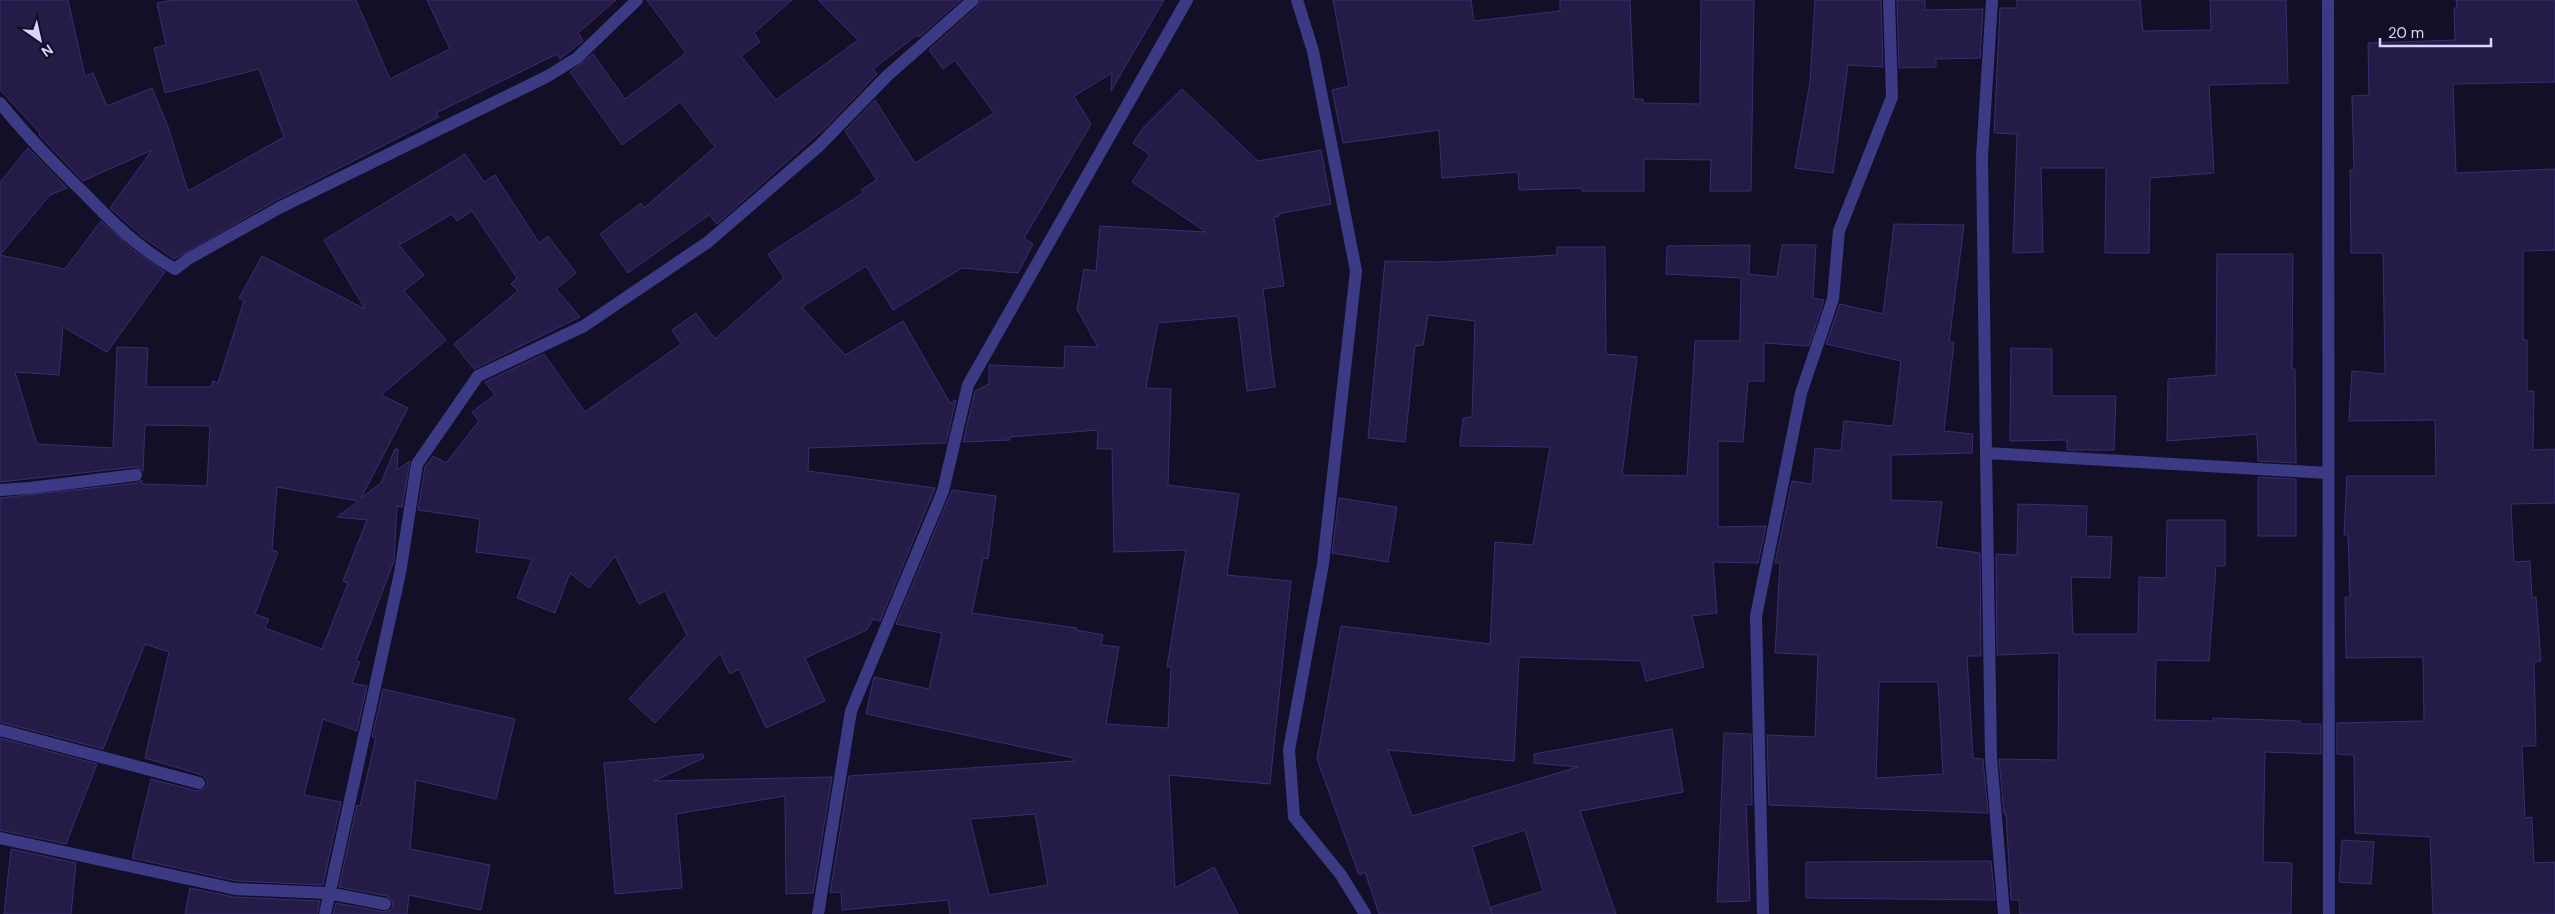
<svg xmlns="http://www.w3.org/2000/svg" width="2555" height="914" font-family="'DM Sans',sans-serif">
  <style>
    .building { fill: #241b47; stroke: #3b2d73; fill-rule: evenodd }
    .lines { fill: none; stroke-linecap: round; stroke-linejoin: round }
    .minor { stroke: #3d3a85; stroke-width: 12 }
  </style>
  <rect width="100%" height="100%" fill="#130f26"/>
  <!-- building -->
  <path class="building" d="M0,0H68L85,76L93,73L107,106L152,88L168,127L188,191L284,137L259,69L165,93L154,48L166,45L157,3L173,0H356L390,79L450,49L427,0H616L578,33L583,41L560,59L557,54L436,113L439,117L275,201L174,259L143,237L110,208L152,150L83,181L39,135L40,133L0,90Z
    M647,0H792L754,33L760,42L741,56L776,100L858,40L818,0H961L919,37L917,35L873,69L877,74L827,126L717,224L709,215L628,273L600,234L641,203L644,208L715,147L680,102L622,145L570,72L593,54L625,99L686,53Z
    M981,0H1164L1111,91L1112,73L1074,96L1091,124L1024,238L1033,244L1018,273L962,268L893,310L866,266L802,307L845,355L903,321L950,403L956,400L946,443L809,448L808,471L935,488L880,621L873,619L867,630L805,658L825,701L766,728L739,669L730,674L720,653L655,723L629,699L687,635L665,591L639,604L615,556L589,588L570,573L555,613L517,598L532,559L476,552L480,519L418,510L425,467L433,456L446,463L479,421L472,412L495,395L485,382L544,354L585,412L681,344L672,330L696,313L715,339L784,278L768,254L863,193L861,190L877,180L845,131L875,100L915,163L994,113L955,60L943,69L929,50L978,6Z
    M1333,0H1471L1474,21L1560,11V0H1630L1634,99H1643V103L1700,104L1701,0H1754L1751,191H1710L1711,160L1644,159V191H1582V188L1519,190L1518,172L1442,178L1439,130L1343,143L1332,90L1349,86Z
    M1815,0H1881L1883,67L1848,65L1833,173L1795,168L1810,82Z
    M1897,0H1925V10L1983,9L1980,58L1936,59V67L1899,68Z
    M2017,0H2140L2143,31L2211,30L2210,0H2286L2288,83L2209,85L2214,173L2150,178L2149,253H2105L2106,168H2041L2043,252L2013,253L2017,134L1994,133L2000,8H2017Z
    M2456,0H2555V82L2453,84L2456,173L2555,169V250L2523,251V340H2527V391H2534L2533,450L2555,449V503L2511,504L2514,562L2530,561L2532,598L2536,597L2541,661L2534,662L2536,746H2522L2525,818L2532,817L2534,863L2555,862V914H2433L2430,837L2355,833L2354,758L2353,755L2337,754V723L2424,721L2423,657L2346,658L2345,597H2350L2348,535H2344L2347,476H2436L2435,420L2349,421L2352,371L2385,374L2383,253H2351L2350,170H2354L2352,96L2369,95L2368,43L2455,40L2454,8H2457Z
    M1182,89L1258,161L1321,150L1331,204L1278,214L1279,216L1274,217L1284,286L1263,289L1275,387L1247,391L1238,316L1158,323L1146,388L1171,389L1168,485L1239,494L1227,575L1291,581L1270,784L1169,775L1175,888L1214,867L1238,914H950L948,900L842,910L841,892L830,893L849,776L1074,761V758L866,714L874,677L929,689L942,633L896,624L952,490L996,496L988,559L983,558L972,613L1077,628L1076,630L1103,635L1101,645L1119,647L1106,724L1168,728L1171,667H1167L1186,550L1114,552L1112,449H1097L1098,430L1010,437V440L963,442L975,391L989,384V365L1064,368L1065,346L1098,347L1077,309L1084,269L1096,271L1100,226L1206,232L1132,182L1150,155L1133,143L1143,128ZM1035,814L1048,885L989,895L970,819Z
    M28,148L67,188L50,195L0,255L65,269L101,221L133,250L165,272L107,352L63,327L59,375L15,372L37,444L113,448L117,347L148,348L146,387H211L213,381L218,383L244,301L239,298L262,256L365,309L324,240L465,154L484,182L495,175L539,243L548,236L576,273L556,289L580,317L474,369L454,344L518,291L511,284L517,278L472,211L457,221L452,214L399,245L424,275L404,291L446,340L381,395L408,408L361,498L381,483L395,449H398L397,470L410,461L402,507L397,506L394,561L356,661L360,662L352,683L367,686L357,731L323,719L304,795L341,802L323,885L236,881L132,858L151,779L197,791L204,789L207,785V780L202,775L145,758L169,652L145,644L103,749L0,722V498L137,483L142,480V484L207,486L210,426L145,425L143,471L135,467L0,482V182ZM277,487L358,501L337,517L367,520L343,581L348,583L322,649L265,628L269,619L255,614L278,552L272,550Z
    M1894,224L1964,225L1949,342H1954L1944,431L1973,434L1972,453L1891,455V500L1942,502L1936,547L1980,553L1981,656H1967L1973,758L1983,759L1988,813L1769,805L1767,735L1815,737L1818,655L1775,653L1780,563H1775L1792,481L1812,484L1815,448L1841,451L1844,421L1893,426L1901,361L1826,344L1840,304L1883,314ZM1879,682H1938L1943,774L1876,778Z
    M1750,245L1749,274L1777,277L1782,245H1816L1813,298L1824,300L1809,346L1764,343V381H1748L1743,442L1718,441V527L1766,526L1758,563L1713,562L1717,613L1692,616L1704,667L1646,681L1641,661L1519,657L1514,761L1388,750L1412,816L1578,767L1534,763V754L1672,729L1683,792L1580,811L1616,914H1492L1491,907L1543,891L1525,830L1472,847L1492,914H1379L1365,872L1359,875L1317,759L1341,626L1490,644L1495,542L1533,545L1550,447L1460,446L1463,418L1472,417L1475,321L1428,315L1423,345L1415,346L1405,442L1368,438L1385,261L1441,262L1557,255V247H1605L1606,354L1637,357L1622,475L1687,476L1695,341H1740L1741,278L1666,274L1667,246Z
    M2217,254H2293L2292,369H2295L2296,463L2258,461L2257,434L2167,441L2168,379L2216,375Z
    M2011,348L2052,349V396H2116L2114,450H2067V440L2010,441Z
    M2258,477L2296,479V536H2258Z
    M1339,498L1397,507L1388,562L1332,553Z
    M2018,504L2087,506L2086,536L2112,537L2110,578L2071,577L2073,634H2138L2139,577L2166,578L2167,520H2225V566H2216L2209,661L2156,660L2155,720L2213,721V718L2300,721V724H2321V754L2265,752L2263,862L2292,863L2291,914H2020L2019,900H2011L2006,814H2004L1999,759L2058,760L2059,653L1997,655L1996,554L2017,555Z
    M383,689L515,719L496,799L416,780L410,849L490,865L481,910L409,895L407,914H333L336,903L384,912L391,910L393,906L392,901L387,896L339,887L357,805L360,806L376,738L372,737Z
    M1724,733L1751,734L1752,805L1746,804L1750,901L1717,902Z
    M0,738L97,764L66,844L0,830Z
    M703,754L704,758L654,781L832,777L813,893L786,894L785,796L676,814L682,888L615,894L604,763Z
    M2342,840L2374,842L2371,884L2339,882Z
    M11,849L76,863L71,914H4Z
    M1991,861L1995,900L1806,898V862Z
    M190,888L234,897L320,901L317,914H185Z"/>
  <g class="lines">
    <!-- minor -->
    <path class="minor" d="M1297,0L1313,51L1356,271L1323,564L1289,750L1294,817L1341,875L1365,914
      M2328,0L2329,914
      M0,103C26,135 54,164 84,193C112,222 139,249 175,269L188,259L279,208L548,76L577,58L637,0
      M1986,453L1982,157L1992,0
      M0,490L30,488L136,475
      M0,730L199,783
      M0,838L235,889L328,893L385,904
      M325,914L400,573L417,464L478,376L584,326L708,242L819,146L887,76L973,0
      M818,914L851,711L943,491L968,385L1187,0
      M1763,914L1756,616L1801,393L1833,299L1839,231L1892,97L1889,0
      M2004,914L1991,757L1986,453L2328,473"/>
  </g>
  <!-- north arrow -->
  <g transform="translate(40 40) rotate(146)" stroke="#130f26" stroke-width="4" paint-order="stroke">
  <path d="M0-4L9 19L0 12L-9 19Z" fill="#d9d4ff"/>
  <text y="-8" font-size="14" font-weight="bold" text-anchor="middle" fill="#d9d4ff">N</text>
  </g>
  <!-- scale -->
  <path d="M2380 38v8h111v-8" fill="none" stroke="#d9d4ff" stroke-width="2.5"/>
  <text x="2388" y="38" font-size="15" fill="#d9d4ff" stroke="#130f26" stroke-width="4" paint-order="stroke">20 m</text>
</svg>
